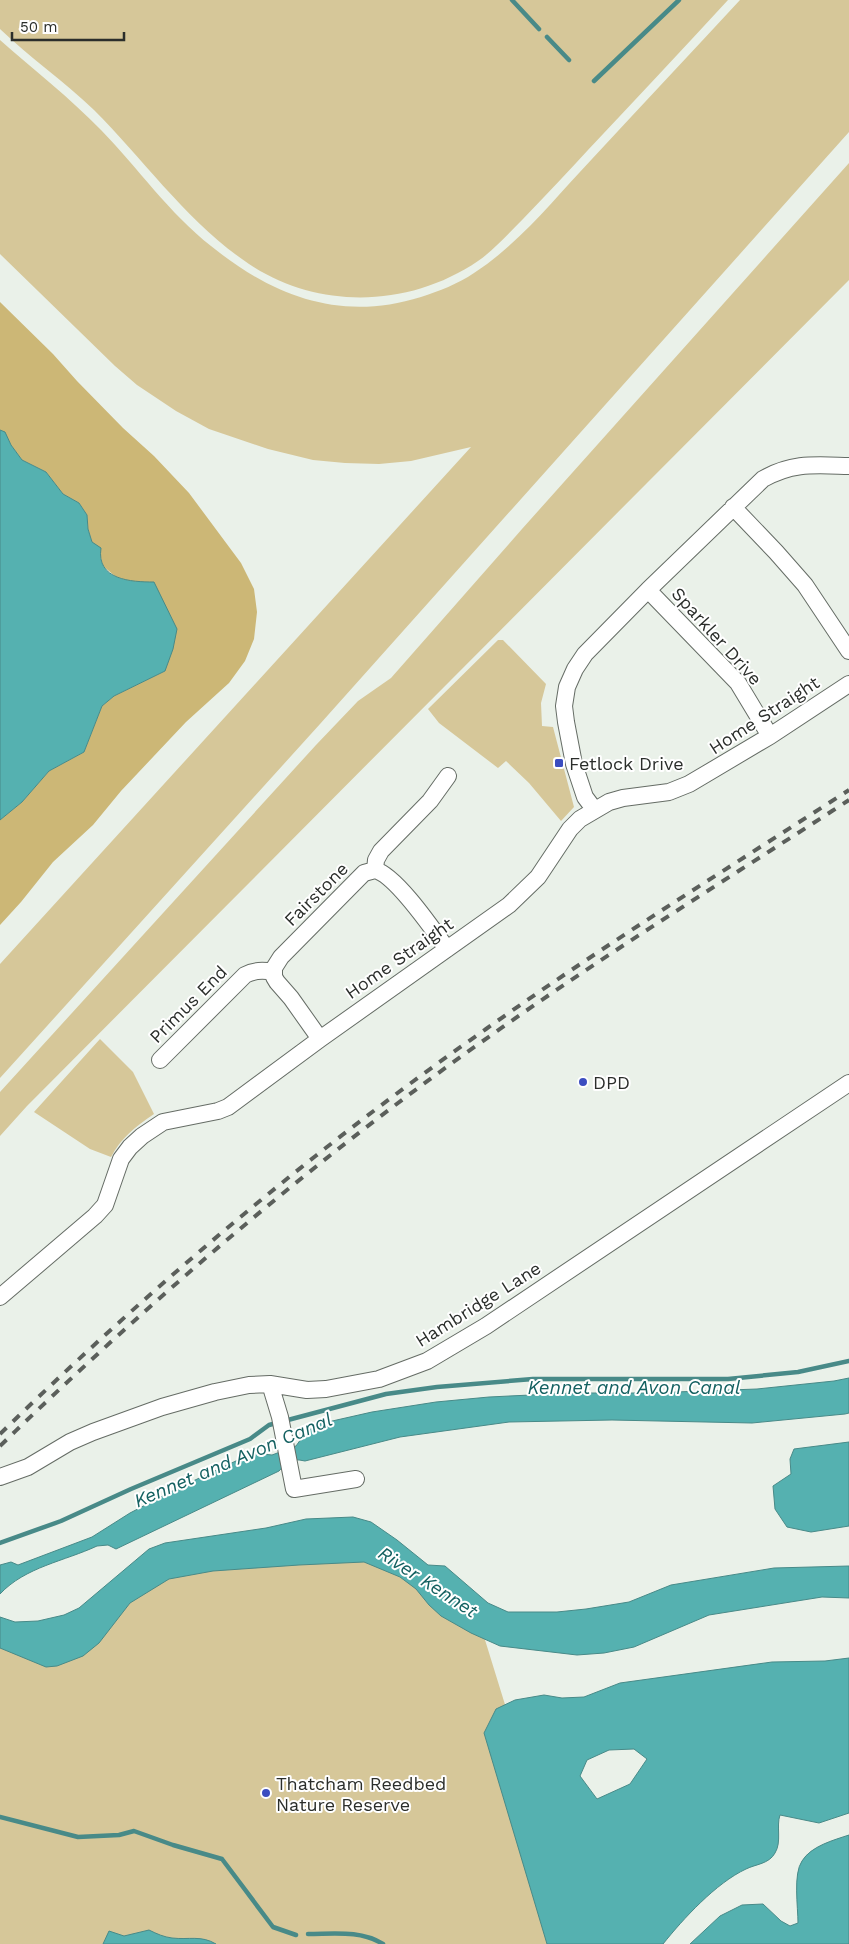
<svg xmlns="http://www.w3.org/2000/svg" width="849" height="1944" font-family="'Work Sans',sans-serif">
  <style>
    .green { fill: #d6c799 }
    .forest { fill: #ccb776 }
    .water { fill: #55b1b0; stroke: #488a88; fill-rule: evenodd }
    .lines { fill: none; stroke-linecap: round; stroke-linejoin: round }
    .stream { stroke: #488a88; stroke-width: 4.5 }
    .minor-casing { stroke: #656c65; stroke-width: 18 }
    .minor { stroke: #fff; stroke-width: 16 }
    .rail { stroke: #5b5f5b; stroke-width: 4; stroke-dasharray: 9 9; stroke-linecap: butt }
    .poi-dot { fill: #3b4dc0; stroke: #fff; stroke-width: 2 }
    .labels { text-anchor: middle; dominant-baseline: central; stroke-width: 4; stroke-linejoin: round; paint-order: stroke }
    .street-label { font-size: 18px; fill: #2b2e2b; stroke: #fff }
    .poi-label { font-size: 18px; fill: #2b2e2b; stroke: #fff; text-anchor: start }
    .water-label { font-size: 19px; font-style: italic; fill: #146161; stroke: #fff }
  </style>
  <rect width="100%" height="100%" fill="#eaf1e9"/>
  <!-- green -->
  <path class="green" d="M0,0H728C682,50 635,100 588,150C567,173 545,196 523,219C509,233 494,250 478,261C409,308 318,310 249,264C188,223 145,161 94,110C64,81 30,58 0,29Z
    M740,0H849V132L320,724L0,1078V964L471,447L411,461L379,464L345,463L313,460L268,449L209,429L176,411L137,385L115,366L0,254V40C34,70 70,98 101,130C138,168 169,213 211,246C274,297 341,322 421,297C439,291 458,284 474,273C519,244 555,198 592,159C641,106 691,53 740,0Z
    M849,163V280L27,1106L0,1136V1092L316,745L358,701L391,678L522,529Z
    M498,640H503L546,684L541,703L542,726L553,727L574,807L561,821L529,783L506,761L498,768L439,723L428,709Z
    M100,1039L133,1072L154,1114C135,1127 121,1138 111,1157L90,1149L34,1112Z
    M330,1540L477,1614L579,1944H0V1632L28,1640L153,1566Z"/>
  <!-- forest -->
  <path class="forest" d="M0,302L53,354L77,381L123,428L154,456L189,493L241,563L254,589L257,612L254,639L245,661L229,683L186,722L121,791L93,825L53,862L21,902L0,925V820L22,802L49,771L84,752L102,706L114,696L165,671L154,582H131L116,577L103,566L100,555L92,542L88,529L87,515L79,503L63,494L46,472L22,460L11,445L5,433L0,430Z"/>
  <!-- water -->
  <path class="water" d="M0,430L5,432L11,445L22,460L46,472L63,494L79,503L87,515L88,529L92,542L101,548C96,580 131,582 154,582L177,629L173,649L165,671L114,696L102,706L84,752L49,771L22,802L0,820Z
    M849,1378V1413L845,1414L752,1423L612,1420L509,1422L400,1437L305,1461C290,1458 289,1460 279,1471L116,1549L108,1545L97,1546C65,1561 25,1567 0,1594V1565L11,1562L18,1565L92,1537L130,1513L178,1488L253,1453L272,1455L296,1446L306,1432L319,1424L372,1412L436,1402L489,1397L572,1393H648L757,1389L834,1381Z
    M849,1442V1526L811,1532L787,1527L775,1509L773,1486L791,1474L790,1459L794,1449Z
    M353,1517L371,1522L397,1540L428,1565L445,1566L488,1603L508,1612H557L586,1609L629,1602L671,1585L774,1568L849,1566V1598L822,1597L709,1615L634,1647L604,1653L577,1655L500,1646L471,1633L441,1616L429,1605L416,1589L400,1577L364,1562L299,1565L213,1571L169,1579L130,1603L99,1643L83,1656L57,1666L46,1667L0,1648V1617L15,1622L38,1621L64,1615L79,1608L149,1549L165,1543L266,1528L306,1519Z
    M849,1658V1813L819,1823L780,1815C776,1826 782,1842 775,1853C769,1864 756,1864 746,1869C716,1883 683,1919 663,1944H547L484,1733L496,1709L515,1700L544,1695L562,1698L584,1697L620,1683L772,1662L825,1661ZM634,1749L647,1759L630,1784L597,1799L580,1776L587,1760L609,1750Z
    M849,1835V1944H690L720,1916L742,1905L763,1904L781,1921L790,1926L798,1923C798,1907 793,1874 802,1861C811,1846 834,1840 849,1835Z
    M149,1930C157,1934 164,1937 172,1938C189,1940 201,1935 216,1944H103L109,1931L124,1936Z"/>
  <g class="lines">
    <!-- stream -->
    <path class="stream" d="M512,0L539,29
      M547,37L569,60
      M594,81L679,0
      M0,1543L61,1521L131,1489L250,1439L269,1425L386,1394L437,1387L533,1379H728L798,1372L849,1361
      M0,1817L78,1837L119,1835L134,1831L173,1845L222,1859L273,1927L296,1935
      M308,1934C334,1934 360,1930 383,1944"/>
    <!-- minor casing -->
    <g class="minor-casing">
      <path id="minor" d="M733,507L776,552L805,585L849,651
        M648,590L738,683L770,736
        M594,809L585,797L574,764L566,722L564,706L567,687L575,669L585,654L648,590L763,479C793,462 815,465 849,466
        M375,870L376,860L381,851L430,801L448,776
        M320,1039L291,998L277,982L274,977V968L281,957L364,873L375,870C396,875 434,931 447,949
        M160,1060L245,975C254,970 263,970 273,972
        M0,1297L95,1216L105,1205L121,1159L130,1147L142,1136L163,1122L218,1111L228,1107L320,1039L509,905L538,877L570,829L580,819L609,802L623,798L669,792L689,784L770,736L849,684
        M270,1384L280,1417L294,1489L356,1479
        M0,1477L28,1467L70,1442L93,1432L162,1407L215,1392L249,1385L270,1384L307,1390L326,1389L379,1379L427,1361L486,1326L849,1083"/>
    </g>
    <!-- minor -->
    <use href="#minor" class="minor"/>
    <!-- rail -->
    <path class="rail" d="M0,1434C151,1287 313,1150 486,1029C604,945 727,869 849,790
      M0,1446C153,1298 315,1159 490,1036C607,953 729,878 849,800"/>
  </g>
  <!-- markers -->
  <g class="poi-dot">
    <rect x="554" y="758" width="10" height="10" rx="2.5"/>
    <circle cx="583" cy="1082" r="5"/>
    <circle cx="266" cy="1793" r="5"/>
  </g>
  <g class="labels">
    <!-- street labels -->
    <g class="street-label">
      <text transform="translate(717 636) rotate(48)">Sparkler Drive</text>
      <text transform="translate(764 715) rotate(-33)">Home Straight</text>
      <text transform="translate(316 894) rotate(-45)">Fairstone</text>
      <text transform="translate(399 958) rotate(-35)">Home Straight</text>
      <text transform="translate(188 1004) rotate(-45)">Primus End</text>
      <text transform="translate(478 1304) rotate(-32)">Hambridge Lane</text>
    </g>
    <!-- poi labels -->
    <g class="poi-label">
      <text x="569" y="763">Fetlock Drive</text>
      <text x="593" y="1082">DPD</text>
      <text x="276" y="1783">Thatcham Reedbed<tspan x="276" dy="21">Nature Reserve</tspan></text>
    </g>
    <!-- water labels -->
    <g class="water-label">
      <text x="634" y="1387">Kennet and Avon Canal</text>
      <text transform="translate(233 1460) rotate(-23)">Kennet and Avon Canal</text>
      <text transform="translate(428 1582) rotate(33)">River Kennet</text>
    </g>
  </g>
  <!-- scale -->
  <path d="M12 32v8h112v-8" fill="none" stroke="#2b2e2b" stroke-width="2.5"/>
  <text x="20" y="32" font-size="15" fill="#2b2e2b" stroke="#ffffff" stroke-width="4" paint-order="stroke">50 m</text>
</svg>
